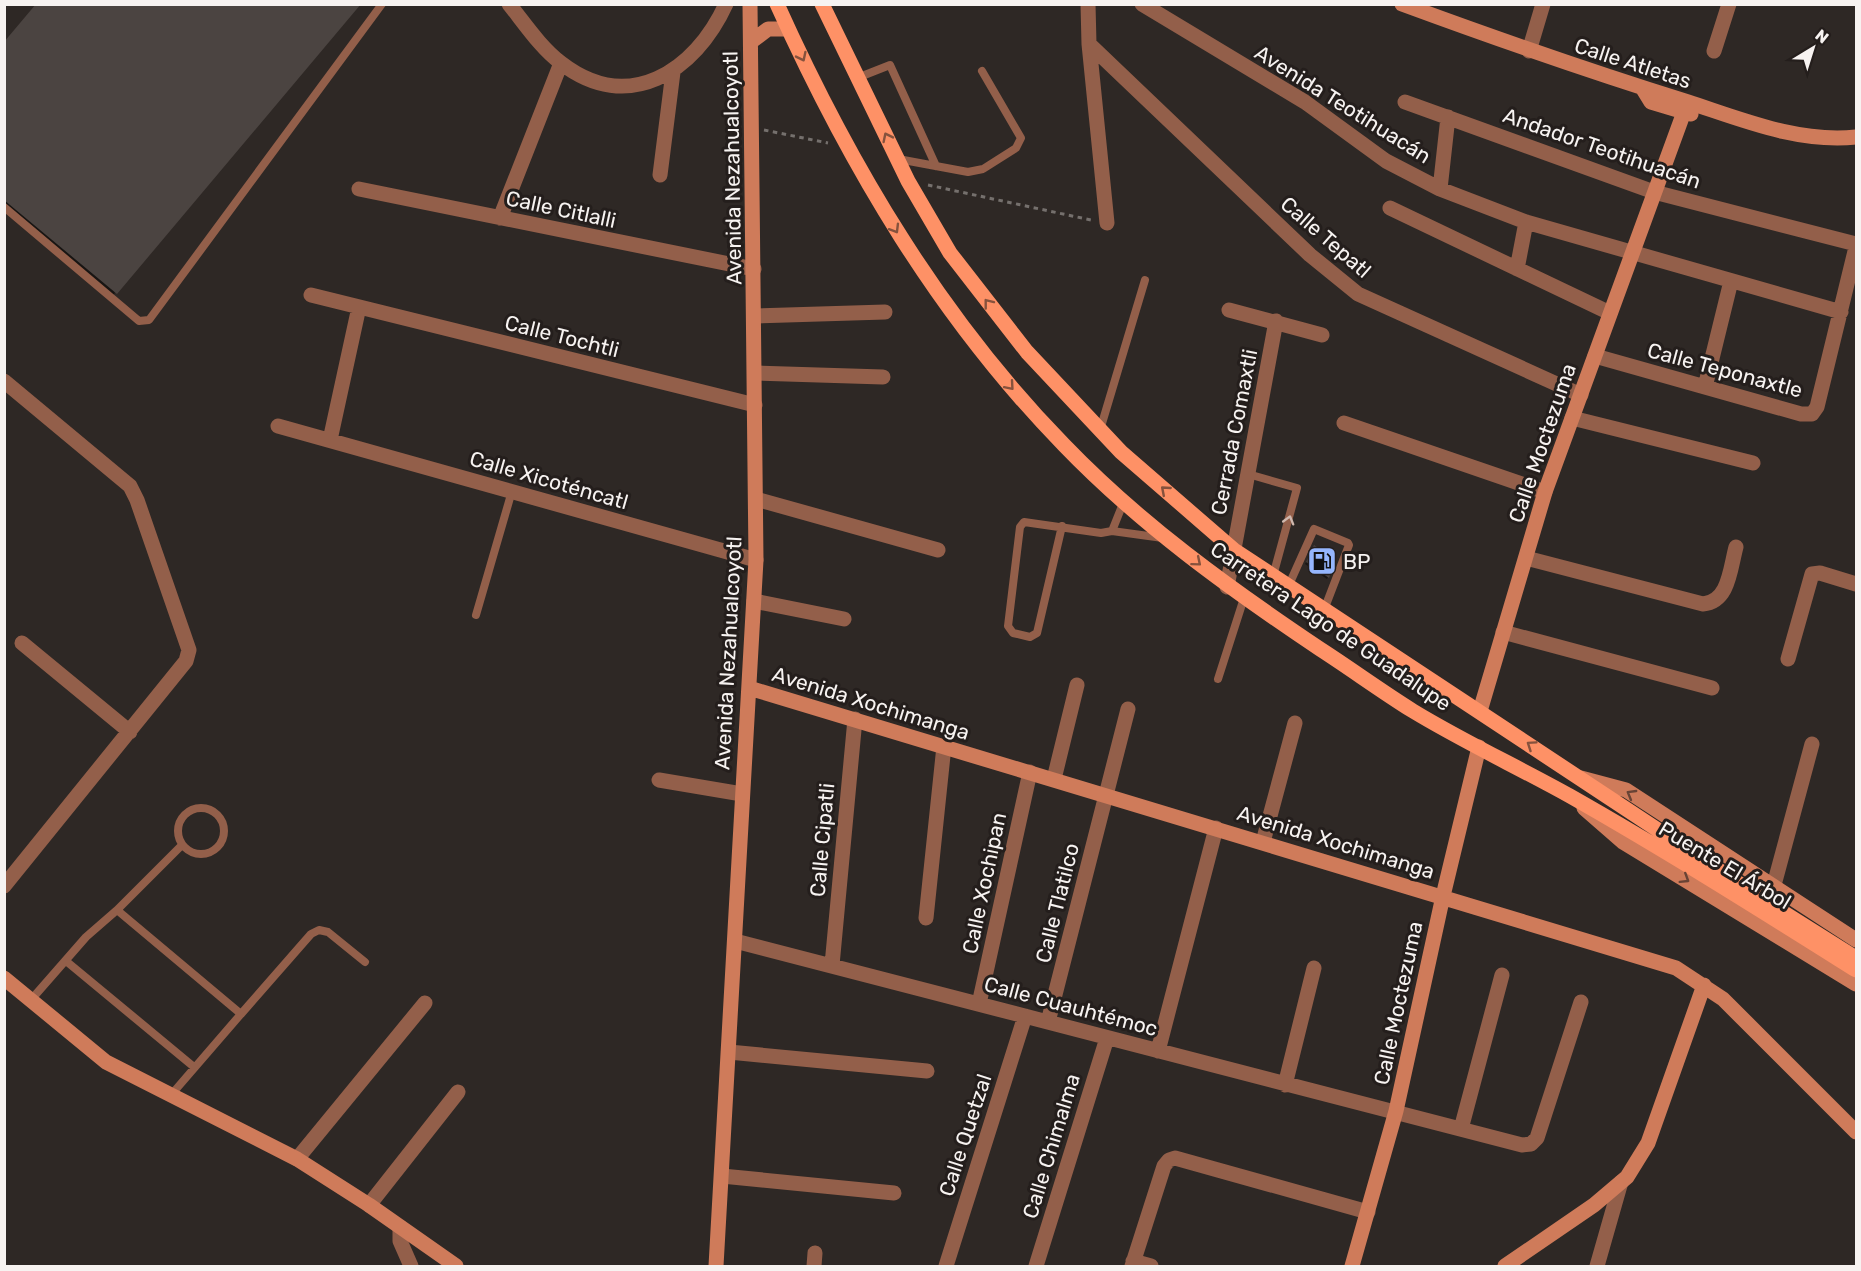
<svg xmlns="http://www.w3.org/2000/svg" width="1861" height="1271" font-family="Rubik,sans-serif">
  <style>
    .shadow { fill: #0007 }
    .building { fill: #4b4441 }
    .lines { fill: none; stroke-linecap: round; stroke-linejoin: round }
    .path { stroke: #75706d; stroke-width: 3; stroke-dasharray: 4.5 4.5; stroke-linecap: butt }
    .lane { stroke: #935f4a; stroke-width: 8 }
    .street { stroke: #935f4a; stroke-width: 15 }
    .secondary { stroke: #cf7b5a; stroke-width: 15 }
    .primary { stroke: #fe9166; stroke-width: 15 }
    .oneway { stroke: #86523d }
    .oneway2 { stroke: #cfb8ae }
    .oneway3 { stroke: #684335 }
    .labels { text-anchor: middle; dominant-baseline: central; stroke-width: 6; stroke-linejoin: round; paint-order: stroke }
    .street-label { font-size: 21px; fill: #f7f3f1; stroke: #241e1c }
    .poi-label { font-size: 21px; fill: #f7f3f1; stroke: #241e1c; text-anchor: start }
  </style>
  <rect width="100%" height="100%" fill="#2e2825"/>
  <!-- shadow -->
  <path class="shadow" d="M4,43L115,293L109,299L4,211Z
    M1313,549L1328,577L1327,579L1305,564Z"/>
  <!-- building -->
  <path class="building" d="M36,4H361L117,294L4,200V42Z
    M1314,545L1336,560L1329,578L1306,562Z"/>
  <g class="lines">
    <!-- path -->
    <path class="path" d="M764,130L828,143
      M928,185L1091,220"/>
    <!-- lane -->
    <path class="lane" d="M857,78L890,65L936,166
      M898,159L968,172L983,169L1016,148L1021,138L982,71
      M4,207L139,321L149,320L382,4
      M1100,430L1145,280
      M1248,474L1297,488L1273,576
      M1062,526L1037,633L1030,637L1013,633L1008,626L1020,527L1024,522L1101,533L1112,531L1163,538
      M1112,531L1124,501
      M1288,587L1314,529L1348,543L1349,545L1324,610
      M476,615L512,491
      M1218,679L1244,598
      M178 831a23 23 0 1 1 46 0a23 23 0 1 1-46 0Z
      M117,910L182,845
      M66,961L194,1067
      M30,1001L86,937L117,910L241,1014L311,934L319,930L328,932L365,962
      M171,1095L241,1014"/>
    <!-- street -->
    <path class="street" d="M509,4C525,24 541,48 561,63C628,115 695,72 726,4
      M1088,4L1089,44L1107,223
      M1142,4L1305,102L1386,161L1440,189L1526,222L1841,312
      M1089,44L1310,255L1358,294L1581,395
      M1529,51L1543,4
      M1714,51L1729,4
      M1405,102L1654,192L1856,244
      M660,175L673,72
      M359,189L754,269
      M1440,189L1448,117
      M1390,208L1610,313
      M500,218L561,63
      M1517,269L1526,222
      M311,295L755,405
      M1229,310L1322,335
      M754,316L885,312
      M1595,356L1801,414H1812L1817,407L1856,247
      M755,373L883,377
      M4,381L130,486L137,500L189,650L186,661L4,886
      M1705,387L1731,281
      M1572,418L1753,463
      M1344,423L1545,492
      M278,426L756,560
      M330,440L359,307
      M756,499L938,550
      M1526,558L1703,604C1729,602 1730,569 1736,547
      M1227,587L1276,321
      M754,601L844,619
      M1503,632L1712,688
      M22,643L130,732
      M1788,659L1812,574L1820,573L1856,584
      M1054,779L1077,685
      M659,780L742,794
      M1263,842L1295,723
      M1774,885L1812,744
      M926,918L944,746
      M735,941L1522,1145L1531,1144L1537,1138L1581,1002
      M832,965L855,719
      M979,1004L1030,772
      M1048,1022L1128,709
      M1158,1051L1216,828
      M729,1052L927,1071
      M1285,1085L1314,968
      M1461,1129L1502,975
      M297,1159L425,1003
      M722,1176L894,1193
      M369,1205L458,1092
      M400,1227V1241L411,1266
      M1133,1261L1151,1266
      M814,1266L815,1253
      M946,1266L1025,1016
      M1036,1266L1107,1038
      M1132,1266L1164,1166L1169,1160L1175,1158L1368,1212
      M1597,1266L1621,1182"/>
    <!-- secondary -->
    <path class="secondary" d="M1402,4C1497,39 1592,72 1688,102C1743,120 1798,143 1856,137
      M752,41L768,29H788
      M1643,89L1651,102L1691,114
      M749,688L1676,968L1723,999L1856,1132
      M1480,711L1545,492L1684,112
      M1581,778L1626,790L1856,940
      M1584,808L1623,842L1856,984
      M4,978L106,1062L297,1159L369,1205L456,1266
      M716,1266L756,560L750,4
      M1352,1266L1396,1111L1443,896L1479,747
      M1505,1266L1594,1205L1627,1177L1648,1143L1704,985"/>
    <!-- primary -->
    <path class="primary" d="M777,4C850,166 940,318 1064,445C1140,524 1229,588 1320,649C1351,669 1381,691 1413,711C1464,742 1518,767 1570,796C1667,851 1762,911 1856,970
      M822,4L908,181L950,253L1027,352L1121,452L1234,550L1770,904L1856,958"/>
  </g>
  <!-- one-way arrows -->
  <defs><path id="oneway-chevron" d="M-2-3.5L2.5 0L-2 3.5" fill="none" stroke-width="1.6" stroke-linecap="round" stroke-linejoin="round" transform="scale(1.5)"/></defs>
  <g class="oneway">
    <use href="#oneway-chevron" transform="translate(802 57) rotate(64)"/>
    <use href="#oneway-chevron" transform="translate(887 137) rotate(-116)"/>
    <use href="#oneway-chevron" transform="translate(895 229) rotate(59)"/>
    <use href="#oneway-chevron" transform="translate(988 303) rotate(-128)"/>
    <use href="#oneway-chevron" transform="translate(1010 386) rotate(49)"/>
    <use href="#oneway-chevron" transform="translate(1165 490) rotate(-139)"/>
    <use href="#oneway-chevron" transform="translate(1197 562) rotate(40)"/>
    <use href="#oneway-chevron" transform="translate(1531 745) rotate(-146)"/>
  </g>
  <use class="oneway2" href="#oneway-chevron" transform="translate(1289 520) rotate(-74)"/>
  <g class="oneway3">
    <use href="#oneway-chevron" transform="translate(1631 794) rotate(-150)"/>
    <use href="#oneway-chevron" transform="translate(1685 879) rotate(32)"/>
  </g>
  <!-- icons -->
  <defs>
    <g id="fuel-square" transform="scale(1.5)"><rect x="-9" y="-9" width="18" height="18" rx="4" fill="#95b6fd" stroke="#241e1c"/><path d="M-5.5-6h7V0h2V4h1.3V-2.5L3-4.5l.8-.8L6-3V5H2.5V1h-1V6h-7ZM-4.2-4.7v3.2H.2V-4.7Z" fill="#111"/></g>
  </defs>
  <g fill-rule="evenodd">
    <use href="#fuel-square" x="1322" y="561"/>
  </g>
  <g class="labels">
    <!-- street labels -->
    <g class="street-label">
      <text transform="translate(1633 63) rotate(18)">Calle Atletas</text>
      <text transform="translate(1343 104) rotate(32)">Avenida Teotihuacán</text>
      <text transform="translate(1602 148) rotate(19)">Andador Teotihuacán</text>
      <text transform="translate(732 168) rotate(-91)">Avenida Nezahualcoyotl</text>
      <text transform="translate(561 209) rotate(12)">Calle Citlalli</text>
      <text transform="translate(1326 237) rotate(41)">Calle Tepatl</text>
      <text transform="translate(562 336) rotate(14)">Calle Tochtli</text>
      <text transform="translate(1725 370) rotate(15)">Calle Teponaxtle</text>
      <text transform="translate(1234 432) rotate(-79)">Cerrada Comaxtli</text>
      <text transform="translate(1542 443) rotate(-71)">Calle Moctezuma</text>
      <text transform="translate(549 480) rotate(16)">Calle Xicoténcatl</text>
      <text transform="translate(1331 626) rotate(34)">Carretera Lago de Guadalupe</text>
      <text transform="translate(728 653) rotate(-87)">Avenida Nezahualcoyotl</text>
      <text transform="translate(871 703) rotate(17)">Avenida Xochimanga</text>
      <text transform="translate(822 840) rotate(-85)">Calle Cipatli</text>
      <text transform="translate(1336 842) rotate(17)">Avenida Xochimanga</text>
      <text transform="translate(1725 865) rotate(31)">Puente El Árbol</text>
      <text transform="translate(984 883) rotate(-78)">Calle Xochipan</text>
      <text transform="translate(1057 903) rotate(-76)">Calle Tlatilco</text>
      <text transform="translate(1398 1003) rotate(-78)">Calle Moctezuma</text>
      <text transform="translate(1071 1006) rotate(15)">Calle Cuauhtémoc</text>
      <text transform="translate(965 1135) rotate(-72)">Calle Quetzal</text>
      <text transform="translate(1051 1146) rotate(-73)">Calle Chimalma</text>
    </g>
    <!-- poi labels -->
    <g class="poi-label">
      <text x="1343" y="561">BP</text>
    </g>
  </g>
  <!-- border -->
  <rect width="1861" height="1271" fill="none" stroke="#f7f3f1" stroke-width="12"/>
  <!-- north arrow -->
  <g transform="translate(1813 48) rotate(38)" stroke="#241e1c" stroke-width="4.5" paint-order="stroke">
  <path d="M0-4.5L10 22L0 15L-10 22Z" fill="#f7f3f1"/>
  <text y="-9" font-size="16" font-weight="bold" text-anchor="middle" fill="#f7f3f1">N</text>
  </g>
</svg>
